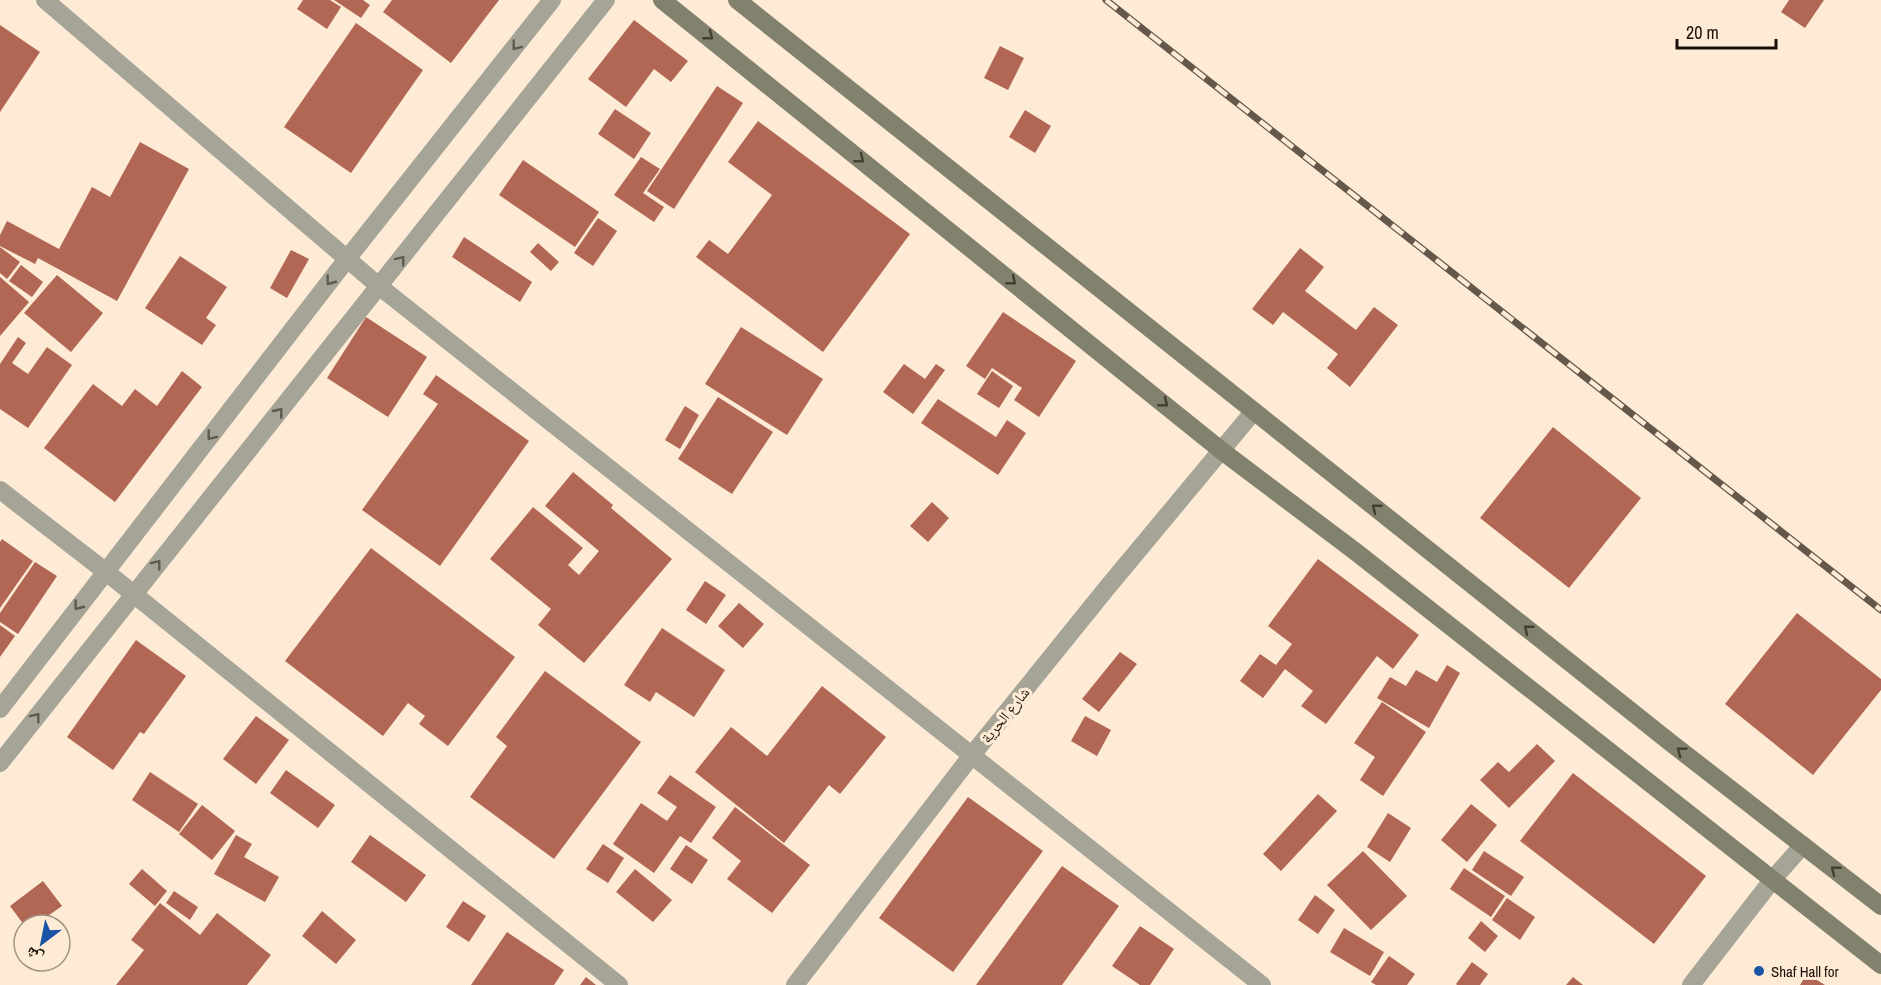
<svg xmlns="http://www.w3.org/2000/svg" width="1881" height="985" font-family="'Archivo Narrow','Noto Naskh Arabic',sans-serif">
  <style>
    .building { fill: #b16754 }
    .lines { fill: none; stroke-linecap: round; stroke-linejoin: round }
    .minor { stroke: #a5a497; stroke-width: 18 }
    .tertiary { stroke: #a5a497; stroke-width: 18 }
    .secondary { stroke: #82816d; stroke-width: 18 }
    .rail-casing { stroke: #64584b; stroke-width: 7 }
    .rail { stroke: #feebd6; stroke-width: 4.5; stroke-dasharray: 14; stroke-linecap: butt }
    .oneway { stroke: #433e30 }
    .oneway2 { stroke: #5f5a50 }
    .poi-dot { fill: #1b54a5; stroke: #feebd6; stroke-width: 2 }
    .labels { text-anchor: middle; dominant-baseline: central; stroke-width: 6; stroke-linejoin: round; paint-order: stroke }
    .street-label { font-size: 15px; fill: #191108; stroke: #feebd6 }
    .poi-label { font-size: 15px; fill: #191108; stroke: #feebd6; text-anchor: start }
  </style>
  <rect width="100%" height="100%" fill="#feebd6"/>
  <!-- building -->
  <path class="building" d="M303,0H330L341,7L327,29L297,9Z
    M334,0H363L370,5L361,18Z
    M392,0H499L451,63L383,12Z
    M1789,0H1824L1805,28L1781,12Z
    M634,20L688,61L671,82L654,69L626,107L588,79Z
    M356,23L423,70L351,173L284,127Z
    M0,25L40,52L0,112Z
    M1000,46L1024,58L1008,90L984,78Z
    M717,86L743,103L674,209L647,191Z
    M615,109L651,133L634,159L598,134Z
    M1025,110L1051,126L1035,153L1009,137Z
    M758,121L910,234L823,352L696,257L709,240L728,254L772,195L728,162Z
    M140,142L189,169L117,301L38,258L35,264L0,246V235L7,221L59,249L92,187L110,197Z
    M641,157L660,169L643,193L664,207L654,222L614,195Z
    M523,160L599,212L575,247L499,195Z
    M598,218L617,231L593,266L574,253Z
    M464,237L532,282L520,302L452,257Z
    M538,243L559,262L551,271L530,252Z
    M0,247L20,262L7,279L0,273Z
    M1300,248L1324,267L1305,291L1356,330L1374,307L1398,325L1350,387L1327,368L1338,354L1283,312L1273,325L1252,309Z
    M291,250L309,259L287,298L270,288Z
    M180,256L227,287L206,318L216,325L202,345L145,308Z
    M21,265L43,282L32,297L9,281Z
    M57,275L103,313L71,352L24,313Z
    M0,277L29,302L0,336Z
    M1003,312L1076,361L1039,417L1014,400L1022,388L992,368L985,379L966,366Z
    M366,317L427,357L388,417L327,378Z
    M741,327L823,379L787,435L705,384Z
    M18,337L26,343L12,363L28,374L47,347L72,365L28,428L0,409V364Z
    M904,364L925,379L936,364L945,370L913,414L883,392Z
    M182,371L202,387L115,502L44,448L93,384L122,406L135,389L157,406Z
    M992,371L1013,386L999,408L977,394Z
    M436,375L529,441L440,566L362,510L438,404L423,394Z
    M718,397L773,432L732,494L678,459Z
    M938,399L996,437L1007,420L1026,433L998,475L921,423Z
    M685,406L699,415L680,449L665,440Z
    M1553,427L1641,498L1569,588L1480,518Z
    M573,472L613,505L611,508L672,559L584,663L538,625L551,609L490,559L533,507L583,548L568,565L579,575L599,551L545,506Z
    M932,502L949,518L928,542L910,526Z
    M2,539L33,561L0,608V542Z
    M371,548L515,657L448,746L419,724L425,716L408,703L383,736L285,661Z
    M1318,559L1419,635L1393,669L1377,656L1326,724L1301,706L1313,691L1285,669L1263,698L1240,681L1260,654L1276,665L1292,644L1268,626Z
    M35,562L57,576L18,634L0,622V613Z
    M705,581L726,595L706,624L686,610Z
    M739,603L764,624L743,648L718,626Z
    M1797,613L1881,679V690L1813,775L1725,704Z
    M0,625L15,636L0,657Z
    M662,628L725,670L694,717L656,692L650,702L624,685Z
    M136,640L186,676L144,734L140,732L113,770L67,737Z
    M1120,652L1137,664L1099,712L1082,699Z
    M1447,665L1460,673L1429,728L1377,698L1390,677L1406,686L1416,670L1437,682Z
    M545,671L641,742L554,859L470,797L507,746L496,737Z
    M822,686L886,737L840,794L829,785L784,843L695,772L731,727L767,756Z
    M1382,702L1426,732L1383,796L1360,780L1375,757L1354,743Z
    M256,716L289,740L256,784L223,759Z
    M1085,716L1111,730L1097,756L1071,741Z
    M1537,744L1555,761L1509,808L1480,780L1498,762L1509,772Z
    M286,770L335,805L318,828L270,793Z
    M150,772L198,804L179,832L132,800Z
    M1573,773L1706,876L1654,944L1520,841Z
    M670,775L716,807L691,843L680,836L654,873L613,844L641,803L667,821L677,807L657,793Z
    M1318,794L1337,811L1281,871L1263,854Z
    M968,797L1043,851L953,972L879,918Z
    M1471,804L1497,825L1467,862L1441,840Z
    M202,805L235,831L212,860L179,834Z
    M735,807L810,865L772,913L727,879L741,861L712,838Z
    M1388,813L1411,828L1390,862L1367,847Z
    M236,835L252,844L244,857L279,877L265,902L214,874Z
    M370,835L426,875L406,902L351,862Z
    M603,844L624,858L608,883L586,869Z
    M686,845L708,860L692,884L670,869Z
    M1363,851L1407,896L1371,930L1327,885Z
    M1484,851L1524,877L1511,896L1472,870Z
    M1062,866L1119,906L1062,985H976Z
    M1464,868L1505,896L1491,917L1450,889Z
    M142,869L167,891L155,906L129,884Z
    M635,869L672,900L653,922L616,892Z
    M43,881L62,906L35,925H24L10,906Z
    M174,891L198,907L190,920L166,903Z
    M1315,895L1335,910L1318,934L1298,920Z
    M1507,898L1535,917L1520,940L1492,920Z
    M463,901L486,916L469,942L446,927Z
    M160,903L200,935L217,913L271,955L247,985H116L144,950L131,940Z
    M322,911L356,940L336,964L302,936Z
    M1481,921L1498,936L1485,952L1468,938Z
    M1140,926L1174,949L1150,985H1140L1112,966Z
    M1344,928L1384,952L1370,976L1330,952Z
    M507,932L564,970L554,985H471Z
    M1389,956L1415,974L1407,985H1376L1371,982Z
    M1472,962L1488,974L1480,985H1457L1456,984Z
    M1807,974L1825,985H1800Z
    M586,977L596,985H580Z
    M1573,977L1583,985H1566Z"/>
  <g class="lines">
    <!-- minor -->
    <path class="minor" d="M45,0L380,287L1262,985
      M0,490L105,571L619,985
      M795,985L972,755L1106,589L1254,411
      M1691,985L1773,879L1803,845"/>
    <!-- tertiary -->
    <path class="tertiary" d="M0,709L347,259L552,0
      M0,763L606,0"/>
    <!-- secondary -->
    <path class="secondary" d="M662,0L1222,451L1356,552L1881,965
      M737,0L1671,743L1881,906"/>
    <!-- rail casing -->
    <g class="rail-casing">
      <path id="rail" d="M1106,0L1881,610"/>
    </g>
    <!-- rail -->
    <use href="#rail" class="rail"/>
  </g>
  <!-- one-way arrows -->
  <defs><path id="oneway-chevron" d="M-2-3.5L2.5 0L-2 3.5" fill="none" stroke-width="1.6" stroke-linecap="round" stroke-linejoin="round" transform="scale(1.5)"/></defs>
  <g class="oneway">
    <use href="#oneway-chevron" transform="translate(709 36) rotate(38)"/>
    <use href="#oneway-chevron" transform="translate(860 159) rotate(39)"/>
    <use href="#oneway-chevron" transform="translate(1012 281) rotate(39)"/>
    <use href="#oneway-chevron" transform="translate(1164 403) rotate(39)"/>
    <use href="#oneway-chevron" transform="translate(1376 508) rotate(-142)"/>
    <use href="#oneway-chevron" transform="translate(1528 629) rotate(-141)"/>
    <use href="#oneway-chevron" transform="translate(1681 751) rotate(-143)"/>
    <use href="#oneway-chevron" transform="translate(1835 870) rotate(-142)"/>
  </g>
  <g class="oneway2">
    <use href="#oneway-chevron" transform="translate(516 46) rotate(128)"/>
    <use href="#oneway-chevron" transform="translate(401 260) rotate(-52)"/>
    <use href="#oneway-chevron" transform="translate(330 281) rotate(127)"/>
    <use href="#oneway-chevron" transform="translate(279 412) rotate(-51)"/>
    <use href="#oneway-chevron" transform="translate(211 436) rotate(128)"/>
    <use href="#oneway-chevron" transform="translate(157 564) rotate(-52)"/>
    <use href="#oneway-chevron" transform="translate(78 606) rotate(127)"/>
    <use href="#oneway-chevron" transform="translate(36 717) rotate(-52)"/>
  </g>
  <!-- markers -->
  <circle class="poi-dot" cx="1759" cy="971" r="6"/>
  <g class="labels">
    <!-- street labels -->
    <g class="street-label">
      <text transform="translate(1005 715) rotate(-51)">شارع الحرية</text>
    </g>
    <!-- poi labels -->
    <g class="poi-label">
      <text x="1771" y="971">Shaf Hall for</text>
    </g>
  </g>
  <!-- north arrow -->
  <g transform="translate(42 943) rotate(212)"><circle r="28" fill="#feebd6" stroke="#a29484" stroke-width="1.5"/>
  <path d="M0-4.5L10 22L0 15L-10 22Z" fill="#1b54a5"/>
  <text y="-9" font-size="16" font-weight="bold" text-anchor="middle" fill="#191108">ش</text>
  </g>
  <!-- scale -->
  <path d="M1677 39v9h99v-9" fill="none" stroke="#191108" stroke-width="3"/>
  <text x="1686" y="39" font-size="18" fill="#191108" stroke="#feebd6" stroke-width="4.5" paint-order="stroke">20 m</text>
</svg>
